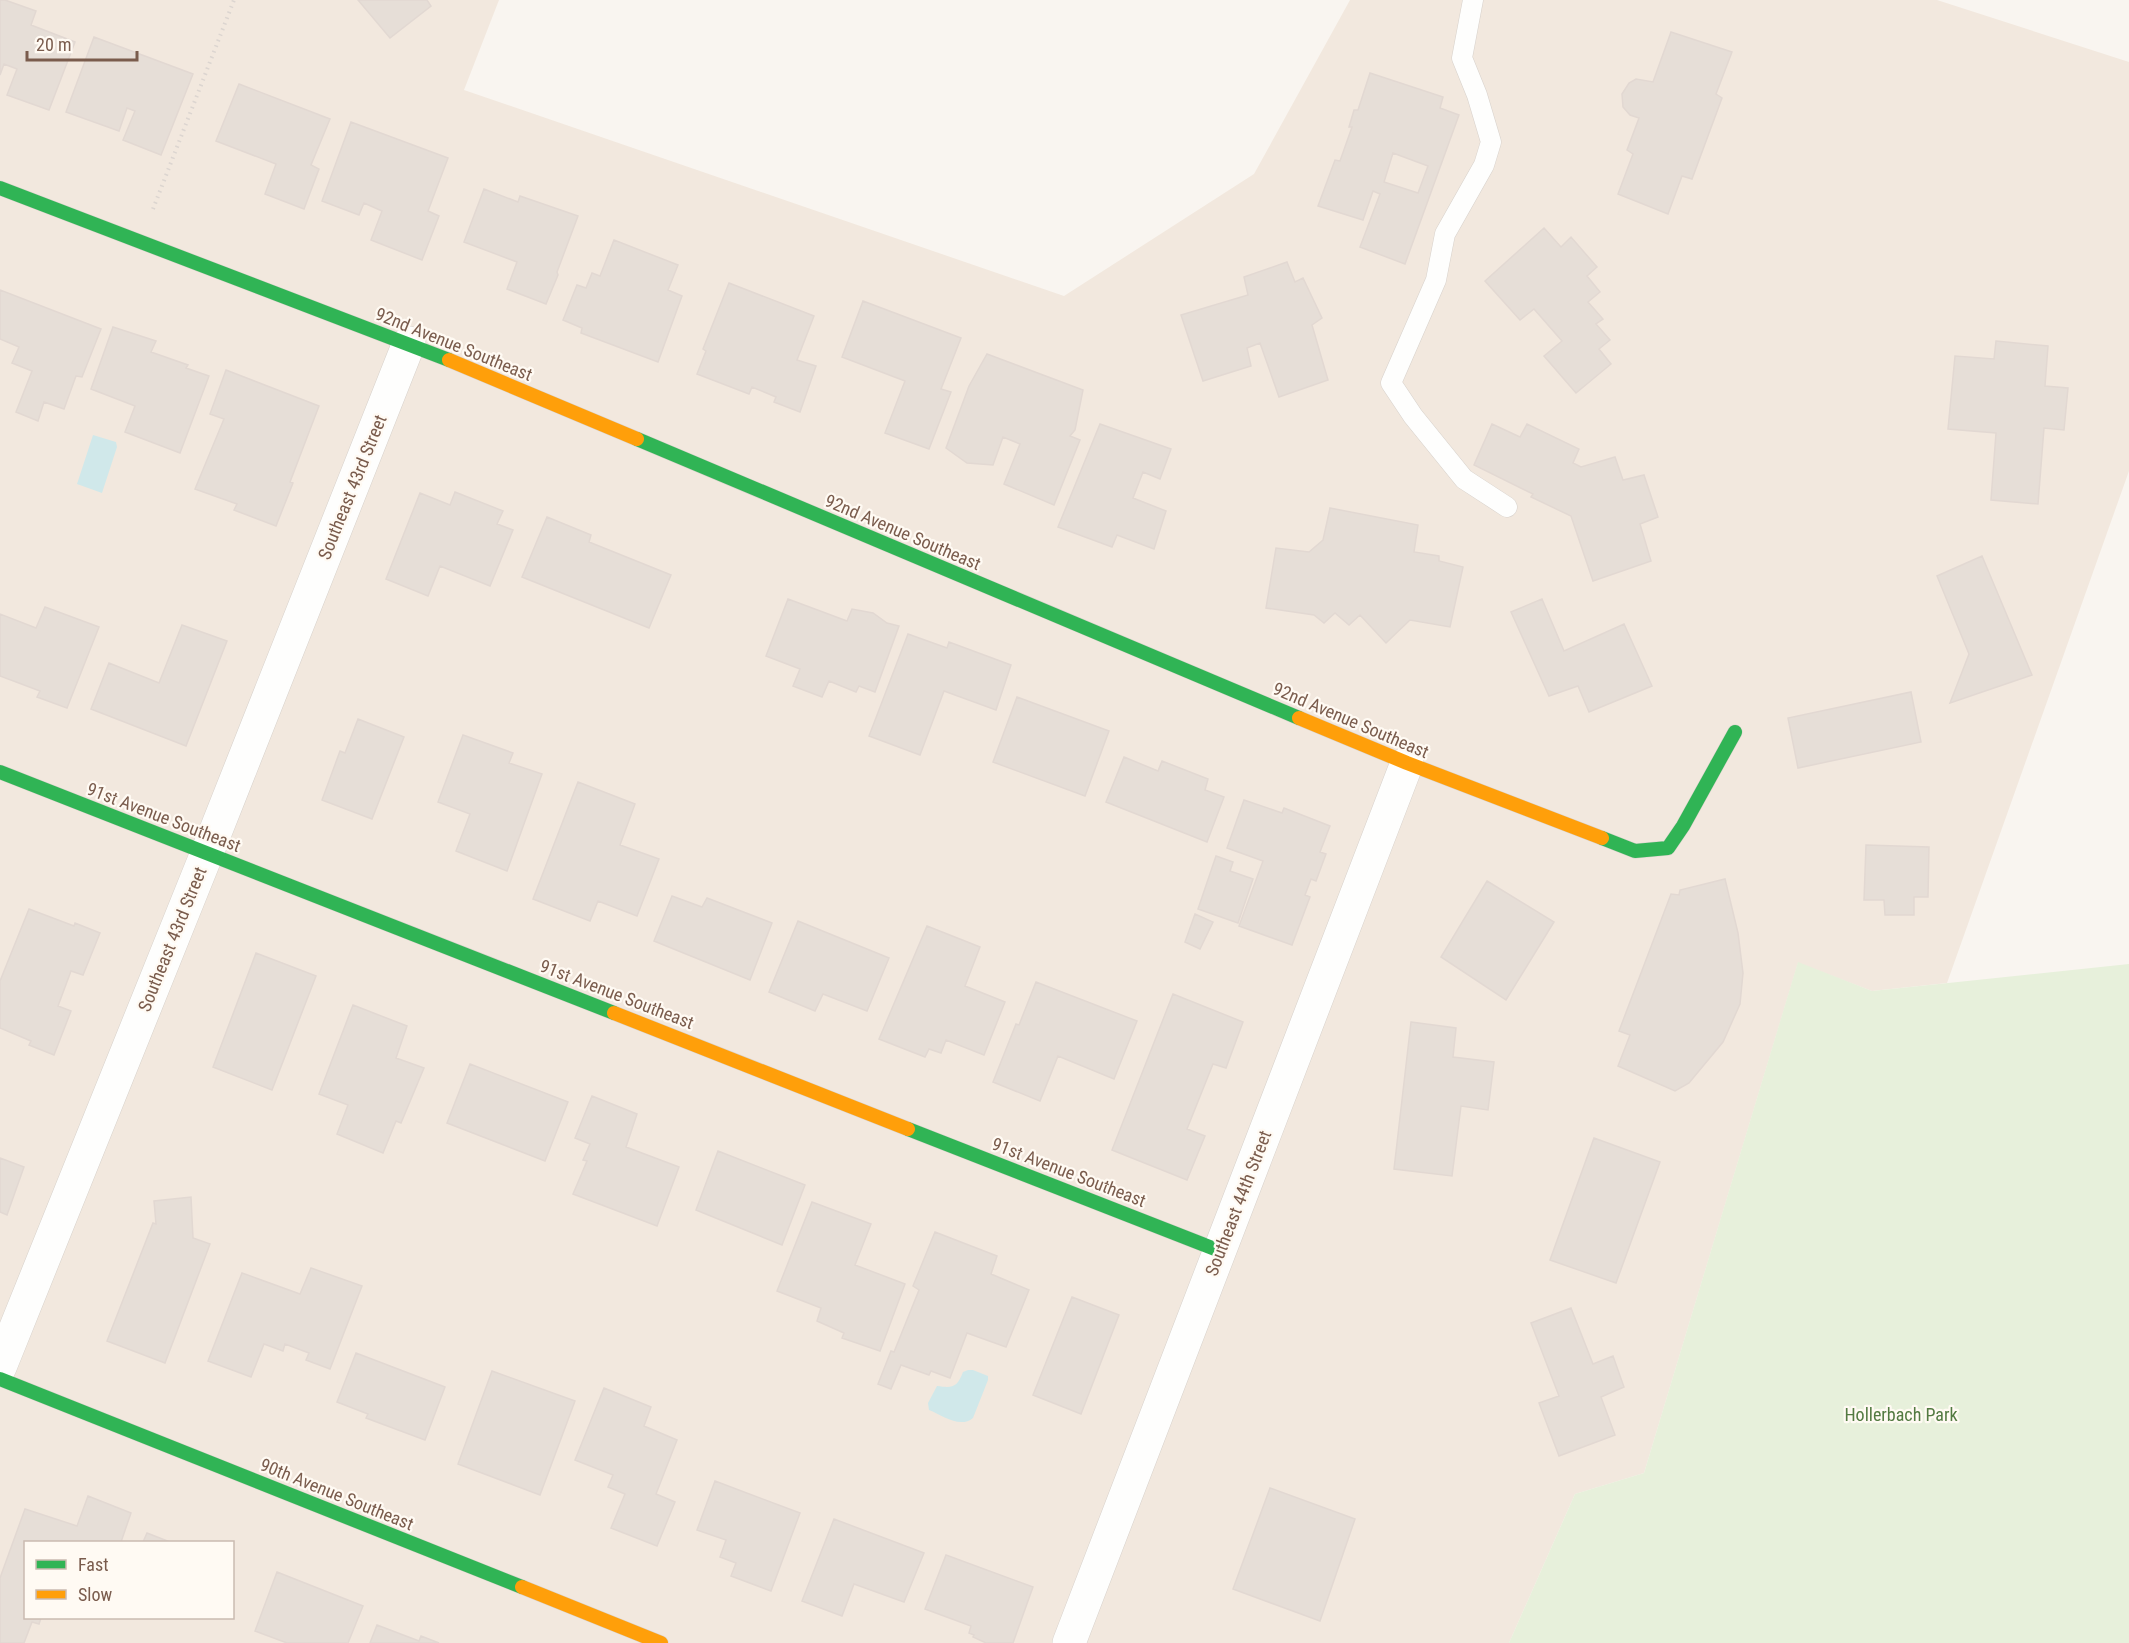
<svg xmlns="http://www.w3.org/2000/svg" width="2129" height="1643" font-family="'Roboto Condensed',sans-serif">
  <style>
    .residential { fill: #f2e8de; fill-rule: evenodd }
    .green { fill: #e7f0db }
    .water { fill: #d0e8ea }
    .building { fill: #e6ded7; stroke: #e2d8d2; stroke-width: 1.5; fill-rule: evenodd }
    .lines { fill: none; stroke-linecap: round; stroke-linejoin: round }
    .lane-casing { stroke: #d7d1cb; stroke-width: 21 }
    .street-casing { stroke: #d7d1cb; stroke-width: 34 }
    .fast-casing { stroke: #d9d2cb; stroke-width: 15 }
    .slow-casing { stroke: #d9d2cb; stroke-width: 15 }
    .path { stroke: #dcd5d0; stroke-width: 4; stroke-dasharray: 1.5 4.5; stroke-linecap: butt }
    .lane { stroke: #fefefd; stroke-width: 20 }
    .street { stroke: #fefefd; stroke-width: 33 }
    .fast { stroke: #30b455; stroke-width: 14 }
    .slow { stroke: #ff9f0a; stroke-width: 14 }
    .labels { text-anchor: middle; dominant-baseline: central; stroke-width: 4.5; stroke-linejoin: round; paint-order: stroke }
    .street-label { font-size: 18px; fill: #7a5c4d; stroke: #fffaf3 }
    .park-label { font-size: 18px; fill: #537a41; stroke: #fffaf3 }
  </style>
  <rect width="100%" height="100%" fill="#f9f5f0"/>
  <!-- residential -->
  <path class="residential" d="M0,0H499L464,90L1064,296L1254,174L1350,0H1937L2129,62V471L1947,983L1872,991L1798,963L1644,1473L1575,1494L1509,1643H0ZM26,1542H232V1618H26Z"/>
  <!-- green -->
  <path class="green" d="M1798,962L1872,991L2129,964V1643H1509L1575,1494L1644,1473Z"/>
  <!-- water -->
  <path class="water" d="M93,435L116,442L117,447L102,493L77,484Z
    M968,1370H973L988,1376V1380L973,1418C960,1429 942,1415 929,1410L928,1403L937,1386C952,1388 957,1388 963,1372Z"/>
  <!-- building -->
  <path class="building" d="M0,0H5L36,11L31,25L75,42L49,110L7,95L17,69L4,64L0,75Z
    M358,0H427L431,6L390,38Z
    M1671,32L1732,52L1716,94L1722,98L1692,179L1682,176L1668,214L1618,194L1633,154L1627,150L1639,118L1630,115L1623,107L1622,94L1629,83L1636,79L1653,82Z
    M94,37L193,74L161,155L123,140L135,111L127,108L119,131L66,112Z
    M1370,73L1443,97L1440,108L1459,115L1405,264L1360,247L1380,194L1373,191L1363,220L1318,206L1335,160L1340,161L1352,127H1349L1354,110H1358ZM1393,153L1428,166L1418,193L1384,182Z
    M239,84L330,119L311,165L319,169L304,209L265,194L276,164L216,141Z
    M351,122L448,158L428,211L439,216L422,260L371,240L382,211L364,203L359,215L322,201Z
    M484,189L518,202L520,196L578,216L557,272L558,275L546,304L507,289L517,262L464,242Z
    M1544,228L1561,247L1571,237L1597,267L1587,276L1600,292L1588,302L1603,319L1596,324L1610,340L1599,349L1611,364L1576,393L1544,356L1562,341L1534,309L1520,320L1485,281Z
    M614,240L678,265L668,290L682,296L658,362L581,333L582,328L563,320L577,285L586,288L592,273L600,276Z
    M1287,262L1295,282L1303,278L1322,318L1312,325L1328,380L1279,397L1260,343L1247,348L1251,366L1203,381L1181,315L1248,295L1244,277Z
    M729,283L814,316L797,360L816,366L800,412L774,402L776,397L752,387L749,394L697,374L706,351L703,349Z
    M0,290L101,329L82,377L76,376L64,409L44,402L38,421L16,412L32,371L12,363L19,347L0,339Z
    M863,301L961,338L941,389L951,392L929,449L885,433L905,381L842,357Z
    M113,327L156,341L151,352L188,365L186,368L209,376L180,453L125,432L135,406L91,389Z
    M1996,341L2048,346L2045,386L2068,388L2064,430L2044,428L2038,504L1991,500L1996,433L1948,429L1955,356L1994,359Z
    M987,354L1083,390L1075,430L1070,436L1080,440L1054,505L1004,484L1020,444L1003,437L993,465L967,463L946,448L969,386Z
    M226,370L319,406L290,482L293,483L276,526L234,510L237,504L195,489L224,419L210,414Z
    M1100,424L1171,449L1160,479L1143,472L1133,498L1166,511L1154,549L1117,535L1112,547L1058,527Z
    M1492,424L1520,437L1527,424L1579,449L1573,463L1581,467L1615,457L1623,480L1644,475L1658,517L1640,524L1651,561L1593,581L1571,516L1531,497L1533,494L1474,465Z
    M455,492L503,511L497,524L513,530L490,586L440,566L428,596L386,579L420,493L450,505Z
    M1330,508L1418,525L1414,552L1439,556V561L1463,567L1450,627L1410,620L1386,643L1360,615L1349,625L1335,613L1324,623L1314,615L1266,608L1276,548L1309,552L1323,540Z
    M547,517L591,535L589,542L671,575L649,628L522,577Z
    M1982,556L2032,675L1950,703L1969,654L1937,576Z
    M788,599L847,621L852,609L873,613L887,623L899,626L875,692L859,686L856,692L829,681L822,697L793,686L800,669L766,656Z
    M1542,599L1564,651L1624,624L1652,686L1589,712L1578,686L1549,696L1511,612Z
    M45,607L99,627L67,708L37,697L40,691L0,676V614L36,628Z
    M182,625L227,641L186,746L91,709L109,663L159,683Z
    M908,634L947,648L949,642L1011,665L996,710L944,691L920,755L869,736Z
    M1911,692L1921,742L1798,768L1788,718Z
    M1017,697L1109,731L1085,796L993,762Z
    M358,719L404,737L372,819L322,800L340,751L345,753Z
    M463,735L513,753L509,763L542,774L507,871L456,851L470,814L438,802Z
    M1124,757L1158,771L1162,761L1208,779L1205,790L1224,797L1207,842L1106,802Z
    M578,782L635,804L620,845L659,859L637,916L598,901L590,921L533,899Z
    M1244,800L1282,813L1284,808L1330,826L1320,852L1326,854L1316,881L1311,879L1305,895L1310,897L1292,945L1239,926L1263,861L1227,848Z
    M1866,845L1929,847L1928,897H1914V915H1885L1884,900H1864Z
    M1216,856L1233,862L1230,871L1253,879L1238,923L1198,909Z
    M1725,879L1738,933L1743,973L1740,1004L1723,1042L1689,1083L1675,1091L1618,1066L1630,1035L1619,1031L1671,894L1679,895L1680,890Z
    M1487,881L1554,922L1506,1000L1441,957Z
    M672,896L702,907L707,898L772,923L750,980L654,941Z
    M29,909L74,926L75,923L100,933L83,975L71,971L58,1006L71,1011L54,1055L29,1045L31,1041L0,1028V981Z
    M1195,914L1213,922L1200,949L1185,942Z
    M798,921L889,958L867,1011L823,994L815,1011L769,992Z
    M927,926L980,947L965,986L1005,1002L984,1055L946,1040L941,1053L929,1049L925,1057L879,1039Z
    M256,953L316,976L272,1090L213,1067Z
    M1036,982L1137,1021L1114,1079L1058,1056L1040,1101L993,1082L1016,1024L1019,1025Z
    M1173,994L1243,1022L1226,1068L1213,1064L1187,1129L1205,1136L1187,1180L1112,1150Z
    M353,1005L407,1026L396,1058L424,1068L401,1123L396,1121L383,1153L337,1134L348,1105L319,1094Z
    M1411,1022L1456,1028L1453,1057L1494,1062L1488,1110L1461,1106L1452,1176L1394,1169Z
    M470,1064L568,1102L545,1161L447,1123Z
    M592,1096L637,1114L626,1147L679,1167L657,1226L573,1194L587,1161L583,1160L590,1144L575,1138Z
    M1594,1138L1660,1162L1616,1283L1550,1260Z
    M718,1151L805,1185L782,1245L696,1210Z
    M0,1158L24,1167L7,1215L0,1212Z
    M191,1197L193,1238L210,1244L165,1363L107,1341L153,1223L156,1224L154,1201Z
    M812,1202L871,1224L855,1265L905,1284L880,1351L842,1338L844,1333L817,1321L821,1308L777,1291Z
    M935,1232L997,1256L991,1274L1029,1290L1006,1347L967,1333L950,1378L931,1371L929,1375L901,1365L891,1389L878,1384L891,1351L894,1352L919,1290L913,1286Z
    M311,1268L362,1286L330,1369L306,1360L309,1353L285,1344L283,1351L264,1344L251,1377L208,1361L242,1273L300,1294Z
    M1072,1297L1119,1315L1081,1414L1033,1395Z
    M1571,1308L1593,1364L1613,1356L1624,1387L1601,1397L1615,1435L1559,1456L1539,1403L1559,1396L1531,1323Z
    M356,1353L445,1387L425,1440L366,1418L368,1414L337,1402Z
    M492,1371L575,1401L540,1495L458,1464Z
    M604,1388L651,1407L644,1426L677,1440L656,1494L675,1502L657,1546L611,1528L625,1494L608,1487L613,1475L575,1460Z
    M715,1481L800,1513L771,1591L731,1576L736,1563L720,1557L726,1540L697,1530Z
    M1270,1488L1355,1519L1320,1621L1233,1589Z
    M88,1496L131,1513L121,1542H26V1618H41L39,1624L32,1622L24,1643H0V1578L25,1509L77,1526Z
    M834,1519L924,1553L904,1602L854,1584L842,1616L802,1601Z
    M147,1533L170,1542H143Z
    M946,1555L1033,1587L1013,1643H986L973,1637L974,1635L969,1633L971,1626L925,1609Z
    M277,1572L363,1606L348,1643H287L255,1631Z
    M377,1625L419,1641L421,1636L439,1643H370Z"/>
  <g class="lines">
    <!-- lane casing -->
    <g class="lane-casing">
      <path id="lane" d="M1473,0L1462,58L1477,95L1491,142L1484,165L1445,234L1436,280L1391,383L1413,416L1464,479L1507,507"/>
    </g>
    <!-- street casing -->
    <g class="street-casing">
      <path id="street" d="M0,1367L207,853L409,343
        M1069,1643L1407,763"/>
    </g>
    <!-- fast casing -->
    <g class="fast-casing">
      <path id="fast" d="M0,188L449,360
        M637,439L1299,718
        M0,772L614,1013
        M1602,838L1635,851L1668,848L1683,826L1735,732
        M908,1129L1220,1251
        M0,1379L522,1587"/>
    </g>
    <!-- slow casing -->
    <g class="slow-casing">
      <path id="slow" d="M449,360L637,439
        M1299,718L1407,763L1602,838
        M614,1013L908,1129
        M522,1587L661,1643"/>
    </g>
    <!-- path -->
    <path class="path" d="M153,209L234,0"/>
    <!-- lane -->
    <use href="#lane" class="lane"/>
    <!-- street -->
    <use href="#street" class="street"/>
    <!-- fast -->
    <use href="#fast" class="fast"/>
    <!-- slow -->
    <use href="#slow" class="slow"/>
  </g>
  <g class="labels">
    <!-- street labels -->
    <g class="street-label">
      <text transform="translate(454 344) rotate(22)">92nd Avenue Southeast</text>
      <text transform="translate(352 487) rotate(-68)">Southeast 43rd Street</text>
      <text transform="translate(903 532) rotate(23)">92nd Avenue Southeast</text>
      <text transform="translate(1351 720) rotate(23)">92nd Avenue Southeast</text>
      <text transform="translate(164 817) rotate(21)">91st Avenue Southeast</text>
      <text transform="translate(172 939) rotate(-68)">Southeast 43rd Street</text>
      <text transform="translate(617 994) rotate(21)">91st Avenue Southeast</text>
      <text transform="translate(1069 1172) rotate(21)">91st Avenue Southeast</text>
      <text transform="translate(1238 1203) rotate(-69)">Southeast 44th Street</text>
      <text transform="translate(337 1494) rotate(22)">90th Avenue Southeast</text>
    </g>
    <!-- park labels -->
    <g class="park-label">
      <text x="1901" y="1414">Hollerbach Park</text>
    </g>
  </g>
  <!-- legend -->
  <rect x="24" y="1541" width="210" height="78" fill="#fffaf3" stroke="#cabbb1" stroke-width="1.5"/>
  <rect x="36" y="1560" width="30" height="9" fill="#30b455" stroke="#cabbb1" stroke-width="1.5"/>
  <text x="78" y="1571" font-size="18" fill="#7a5c4d">Fast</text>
  <rect x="36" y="1590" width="30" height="9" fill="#ff9f0a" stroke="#cabbb1" stroke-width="1.5"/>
  <text x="78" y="1601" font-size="18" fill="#7a5c4d">Slow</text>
  <!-- scale -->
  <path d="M27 51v9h110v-9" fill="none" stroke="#7a5c4d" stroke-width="3"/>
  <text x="36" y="51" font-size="18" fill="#7a5c4d" stroke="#fffaf3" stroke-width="4.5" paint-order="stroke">20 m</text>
</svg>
